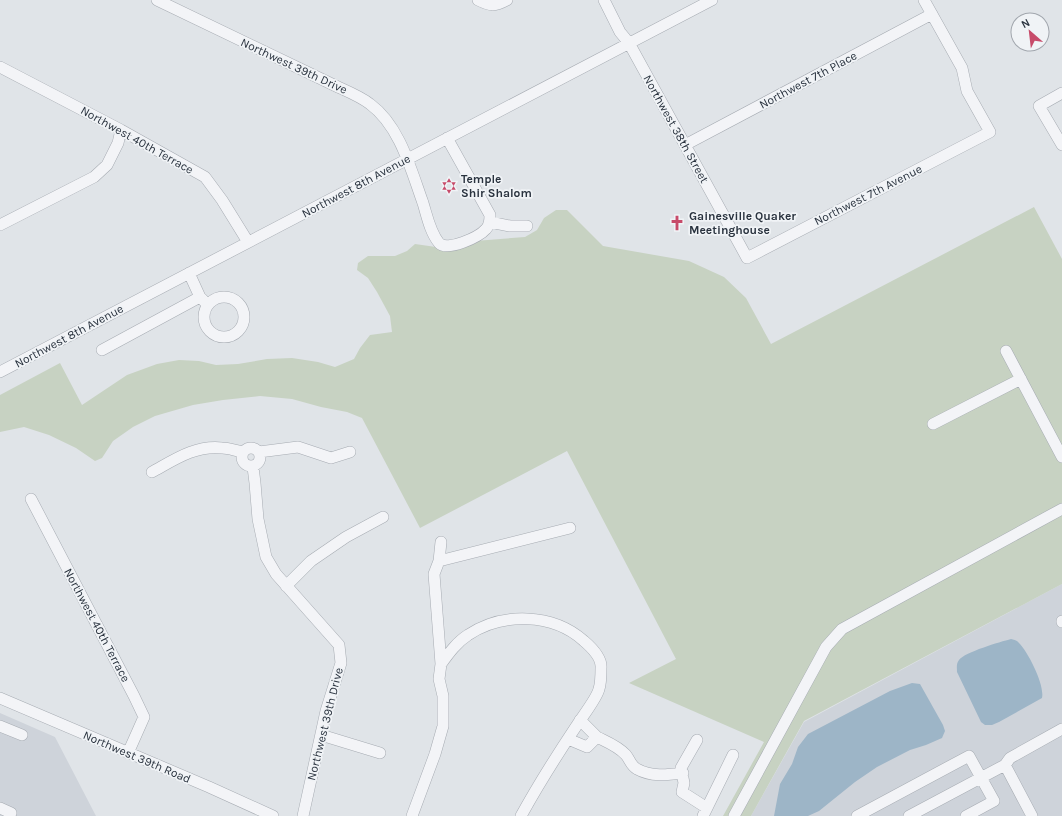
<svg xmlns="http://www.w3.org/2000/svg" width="1062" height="816" font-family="Karla,sans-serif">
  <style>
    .built { fill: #ced3da }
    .green { fill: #c7d2c2 }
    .water { fill: #9db5c7 }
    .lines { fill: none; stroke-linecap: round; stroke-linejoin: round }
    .minor-casing { stroke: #a6abb2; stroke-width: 12 }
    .minor { stroke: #f3f4f7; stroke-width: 11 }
    .labels { text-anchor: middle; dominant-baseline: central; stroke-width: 3.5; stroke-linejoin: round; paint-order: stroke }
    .street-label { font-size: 12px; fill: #2a333f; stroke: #f0f3f6 }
    .poi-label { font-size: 12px; font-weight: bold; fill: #2a333f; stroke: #f0f3f6; text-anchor: start }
  </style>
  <rect width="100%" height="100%" fill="#e0e4e8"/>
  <!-- built -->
  <path class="built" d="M1062,584V816H751L804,722Z
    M0,713L55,737L96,816H0Z"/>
  <!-- green -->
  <path class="green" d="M1034,207L1062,259V584L804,721L751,816H723L764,742L629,683L676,659L567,451L420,528L362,418L347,412L321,407L292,399L260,396L223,400L193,405L155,416L133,427L113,441L102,458L95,461L76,448L49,435L24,427L0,432V395L60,363L82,405L127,375L157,364L179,360L199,361L216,365L238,364L267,359L292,358L318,362L335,367L354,359L360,348L370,335L392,332L390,316L377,292L368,278L357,270L358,263L368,256H395L407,251L415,244L443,248L475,241L525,237L537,230L544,218L556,210H567L603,246L689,261L724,277L746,298L771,344Z"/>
  <!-- water -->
  <path class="water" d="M1011,639C1014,640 1017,640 1019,643C1028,652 1045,685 1042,698L999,722L992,725H985L981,722L957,672C957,668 956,664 959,660C965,652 1000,642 1011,639Z
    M912,683L920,684L943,725L945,731L942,738L926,745L910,750L877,767L855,782L819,811L808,816H774L780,784L792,764L798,747L808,734L890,691Z"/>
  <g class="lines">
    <!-- minor casing -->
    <g class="minor-casing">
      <path id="minor" d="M157,0L338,87C349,92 361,97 370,104C400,126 411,170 423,203C427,216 430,232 439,243C447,252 479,237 486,229C490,225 490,220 490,215L447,138
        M478,0C490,6 494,7 507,0
        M604,0L620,32L629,43L747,258L990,132L967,91L962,68L924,0
        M0,67L121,130L205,177L222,200L248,242
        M1062,93L1039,106L1062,145
        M685,145L932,14
        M490,222L510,226H527
        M0,225L94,177L107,165L118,143L121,130
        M189,273L200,297L205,302
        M204 317a20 20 0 1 1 40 0a20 20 0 1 1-40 0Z
        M102,350L200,297
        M1006,351L1062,457
        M0,372L712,0
        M933,424L1021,379
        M242 457a9 9 0 1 1 18 0a9 9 0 1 1-18 0Z
        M259,452L298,447L331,458L350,452
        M253,467L255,483L258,519L266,557L276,574L339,645L341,663L326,711L303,816
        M152,472C174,460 195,445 222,448C229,448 236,451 243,452
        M31,499L134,696L144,717L128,753
        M439,561L570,528
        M286,586L311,561L346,537L383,517
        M1062,621V622
        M441,664C449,653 457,642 468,635C502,612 553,613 584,641C591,647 602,658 601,668C601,675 601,683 599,689C597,698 582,717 577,725C557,755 538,785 521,816
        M0,698L209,787L273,816
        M0,726L22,735
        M321,735L380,753
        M597,737C607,742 618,746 626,755C630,760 631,766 637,769C651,777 667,775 683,773
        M568,739L587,747L597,737L580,720
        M697,740L681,768L684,783L682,792L707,808
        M1005,765L1032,816
        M0,808L11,813
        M412,816L435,754L443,726V696L439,679L441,664L434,574L439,561L441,542
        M703,816L733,755
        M734,816L826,647L842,629L1062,509
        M857,816L969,756L994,801L966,816
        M909,816L1005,765L1010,758L1062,729"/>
    </g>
    <!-- minor -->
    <use href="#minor" class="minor"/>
  </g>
  <!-- icons -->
  <defs>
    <g id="synagogue-bare" transform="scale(1.2)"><path d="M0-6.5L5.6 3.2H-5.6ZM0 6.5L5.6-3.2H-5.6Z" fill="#c74b6a" stroke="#f0f3f6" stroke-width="2.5" paint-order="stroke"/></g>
    <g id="church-bare" transform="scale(1.2)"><path d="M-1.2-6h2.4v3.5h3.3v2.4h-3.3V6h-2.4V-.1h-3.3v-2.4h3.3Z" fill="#c74b6a" stroke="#f0f3f6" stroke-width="2.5" paint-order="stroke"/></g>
  </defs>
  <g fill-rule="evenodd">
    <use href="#synagogue-bare" x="449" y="186"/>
    <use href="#church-bare" x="677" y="223"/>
  </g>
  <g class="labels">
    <!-- street labels -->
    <g class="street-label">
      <text transform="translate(294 66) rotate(25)">Northwest 39th Drive</text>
      <text transform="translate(808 80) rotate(-28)">Northwest 7th Place</text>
      <text transform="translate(676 129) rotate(61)">Northwest 38th Street</text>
      <text transform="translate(137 140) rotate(29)">Northwest 40th Terrace</text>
      <text transform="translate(356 186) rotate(-28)">Northwest 8th Avenue</text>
      <text transform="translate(868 195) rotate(-27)">Northwest 7th Avenue</text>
      <text transform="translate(69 336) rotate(-28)">Northwest 8th Avenue</text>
      <text transform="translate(97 625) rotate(62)">Northwest 40th Terrace</text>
      <text transform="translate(325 724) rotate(-76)">Northwest 39th Drive</text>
      <text transform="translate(137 757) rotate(23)">Northwest 39th Road</text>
    </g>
    <!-- poi labels -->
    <g class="poi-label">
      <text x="461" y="179">Temple<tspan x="461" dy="14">Shir Shalom</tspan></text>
      <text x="689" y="216">Gainesville Quaker<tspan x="689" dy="14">Meetinghouse</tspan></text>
    </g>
  </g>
  <!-- north arrow -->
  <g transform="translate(1030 32) rotate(332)"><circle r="19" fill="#f0f3f6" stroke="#a1a6ad"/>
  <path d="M0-3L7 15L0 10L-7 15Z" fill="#c74b6a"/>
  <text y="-6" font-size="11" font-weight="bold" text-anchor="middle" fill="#2a333f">N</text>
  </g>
</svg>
